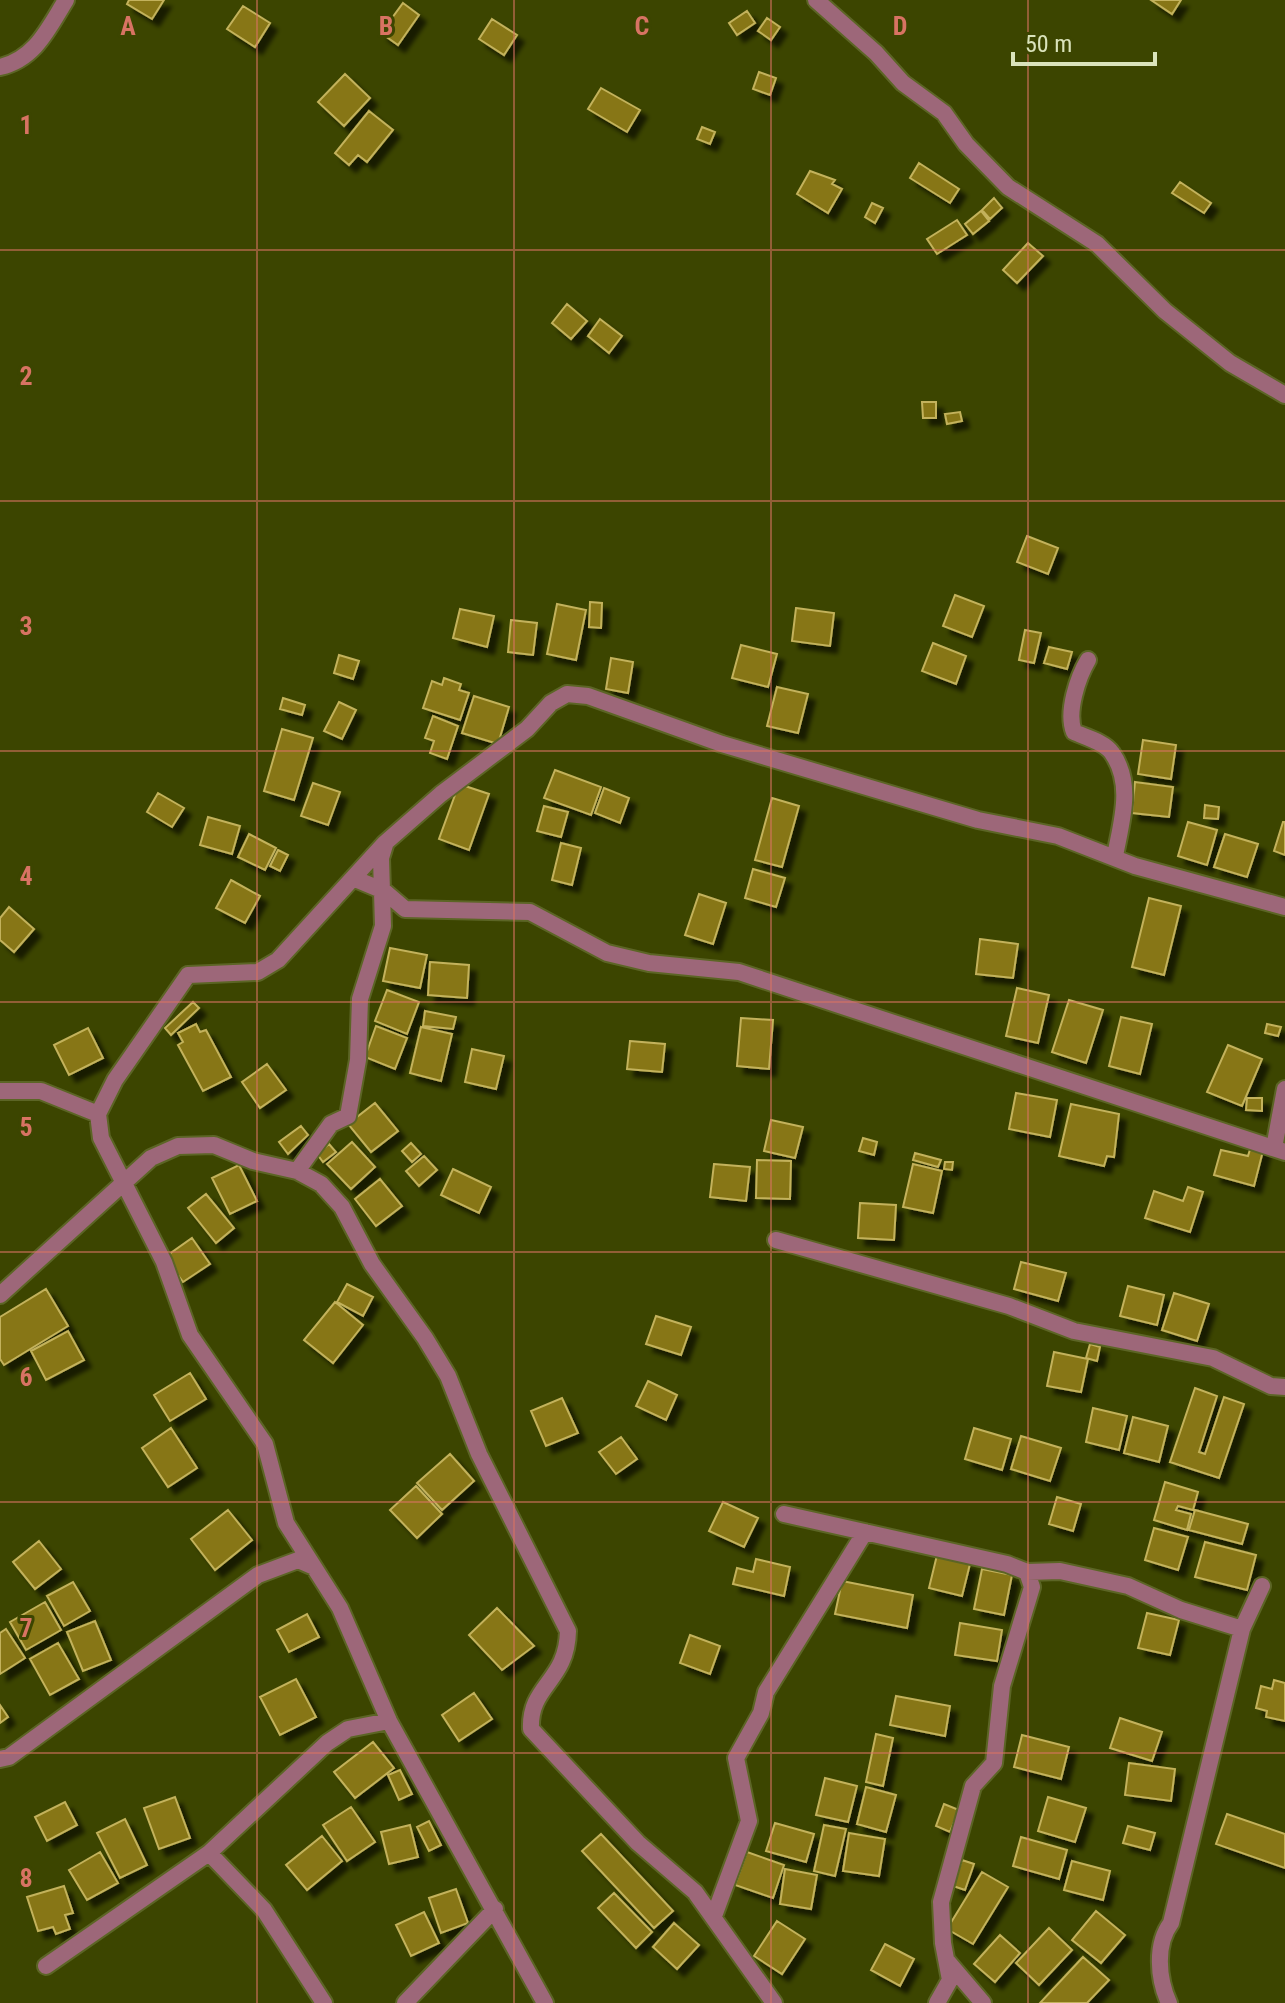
<svg xmlns="http://www.w3.org/2000/svg" width="1285" height="2003" font-family="'Roboto Condensed',sans-serif">
  <style>
    .building { fill: #877616; stroke: #c3b25b; stroke-width: 2; filter: url(#shadow) }
    .lines { fill: none; stroke-linecap: round; stroke-linejoin: round }
    .street-casing { stroke: #5c6525; stroke-width: 20 }
    .street { stroke: #9d6779; stroke-width: 16 }
    .grid { fill: none; stroke: #d87363; stroke-width: 2; stroke-opacity: 0.55 }
    .grid-label { font-size: 26px; text-anchor: middle; font-weight: bold; fill: #d87363; stroke: #3c4500; stroke-width: 6; stroke-linejoin: round; paint-order: stroke }
  </style>
  <defs>
    <filter id="shadow"><feDropShadow dx="7" dy="7" stdDeviation="2" flood-color="#0009"/></filter>
  </defs>
  <rect width="100%" height="100%" fill="#3c4500"/>
  <!-- building -->
  <path class="building" d="M129,0H164L152,19L127,4Z
    M1151,0H1181L1172,14Z
    M403,3L419,15L398,45L381,33Z
    M243,6L270,23L255,47L227,29Z
    M747,11L755,23L737,35L729,23Z
    M767,18L780,27L771,40L758,31Z
    M492,19L517,35L504,55L479,39Z
    M759,72L776,78L770,95L753,89Z
    M345,74L370,98L344,126L318,102Z
    M601,88L640,110L627,132L588,109Z
    M369,111L393,130L367,162L358,155L349,165L335,153Z
    M702,127L715,132L710,144L697,139Z
    M919,163L959,189L950,203L910,178Z
    M810,171L835,180L832,184L842,189L828,213L797,194Z
    M1180,182L1211,203L1204,213L1172,193Z
    M994,198L1002,208L990,219L982,210Z
    M872,203L883,208L875,223L865,217Z
    M981,211L989,221L973,234L965,224Z
    M957,220L967,235L937,254L927,239Z
    M1028,243L1043,256L1017,283L1003,270Z
    M567,304L587,321L571,339L552,323Z
    M600,319L622,336L609,353L588,336Z
    M922,402H936V418H923Z
    M960,412L962,421L947,424L945,414Z
    M1027,536L1058,548L1048,574L1017,562Z
    M955,595L984,606L972,637L943,626Z
    M590,602L602,603L601,628L589,627Z
    M557,604L586,610L576,660L547,654Z
    M796,608L834,613L830,646L792,641Z
    M460,609L494,616L487,647L453,638Z
    M511,620L537,623L533,655L508,652Z
    M1025,630L1041,633L1034,663L1019,660Z
    M933,643L966,656L956,684L922,671Z
    M741,645L777,654L768,687L732,678Z
    M1049,647L1072,652L1067,669L1044,663Z
    M339,655L359,661L353,679L334,673Z
    M611,658L633,662L628,693L606,689Z
    M444,678L461,684L459,690L469,693L460,720L423,708L432,681L442,685Z
    M777,687L808,694L798,733L767,726Z
    M474,696L509,707L498,744L462,733Z
    M283,698L305,705L302,715L280,709Z
    M339,702L356,710L342,739L324,731Z
    M433,716L458,726L447,759L430,753L434,741L425,738Z
    M282,729L313,738L294,800L264,791Z
    M1143,740L1176,745L1171,779L1138,774Z
    M555,770L601,787L591,815L544,798Z
    M1135,782L1173,787L1169,817L1132,813Z
    M313,783L340,792L328,825L301,816Z
    M459,784L489,794L469,850L439,839Z
    M604,788L629,798L620,823L595,813Z
    M158,793L184,808L172,827L147,812Z
    M772,798L799,806L782,867L755,860Z
    M1205,805L1219,807L1218,819L1204,818Z
    M544,806L568,812L561,837L537,831Z
    M208,817L240,826L232,854L200,845Z
    M1188,822L1217,830L1207,865L1178,856Z
    M1283,822H1285V855L1274,851Z
    M249,834L276,848L265,870L238,857Z
    M1225,834L1258,844L1247,877L1214,867Z
    M561,843L581,848L572,885L552,880Z
    M278,850L288,855L280,871L270,866Z
    M753,869L785,878L776,907L745,898Z
    M231,880L260,896L245,923L216,908Z
    M699,894L726,903L713,944L685,935Z
    M1149,898L1181,906L1164,975L1132,967Z
    M9,907L34,929L14,952L0,940V918Z
    M980,939L1018,944L1013,978L976,974Z
    M390,948L427,955L420,988L383,981Z
    M430,962L469,965L467,998L428,995Z
    M1017,988L1049,995L1038,1043L1006,1036Z
    M387,990L419,1002L407,1034L375,1021Z
    M1069,1000L1103,1010L1086,1063L1052,1052Z
    M193,1002L199,1008L171,1035L165,1028Z
    M425,1011L456,1017L453,1029L423,1026Z
    M1121,1017L1152,1024L1140,1074L1109,1066Z
    M741,1018L773,1020L769,1069L737,1066Z
    M196,1024L200,1032L206,1030L231,1077L203,1091L178,1045L183,1042L178,1033Z
    M1267,1024L1281,1027L1278,1036L1265,1033Z
    M376,1026L407,1038L395,1069L365,1057Z
    M421,1027L452,1034L441,1081L410,1073Z
    M88,1028L103,1058L69,1075L54,1045Z
    M630,1041L665,1044L662,1072L627,1069Z
    M1228,1045L1262,1059L1242,1106L1207,1092Z
    M472,1049L504,1056L496,1089L465,1082Z
    M267,1064L286,1090L260,1108L242,1082Z
    M1016,1093L1057,1100L1050,1137L1009,1129Z
    M1247,1098H1262V1111L1246,1110Z
    M375,1103L398,1131L371,1152L348,1124Z
    M1071,1104L1119,1114L1114,1157L1107,1156L1104,1166L1059,1156Z
    M771,1120L803,1127L795,1158L764,1151Z
    M301,1126L308,1135L288,1154L279,1142Z
    M863,1138L877,1142L874,1155L859,1151Z
    M352,1142L375,1167L351,1189L327,1164Z
    M411,1143L421,1154L412,1162L402,1151Z
    M1252,1143L1264,1147L1254,1186L1214,1175L1221,1150L1248,1156Z
    M329,1144L336,1152L323,1162L317,1154Z
    M915,1153L941,1160L938,1167L913,1160Z
    M424,1156L437,1170L419,1186L406,1171Z
    M757,1160L791,1161L790,1199L756,1198Z
    M945,1162H953L952,1170L944,1169Z
    M714,1164L750,1167L746,1201L710,1197Z
    M913,1164L942,1171L933,1213L903,1207Z
    M239,1165L257,1201L230,1214L212,1178Z
    M453,1169L491,1187L479,1213L441,1195Z
    M380,1179L402,1206L376,1226L355,1199Z
    M1188,1187L1203,1192L1190,1232L1145,1218L1154,1191L1183,1201Z
    M206,1194L234,1228L216,1243L188,1208Z
    M860,1203L896,1205L894,1240L858,1238Z
    M192,1238L210,1264L183,1282L165,1257Z
    M1021,1262L1066,1273L1058,1301L1014,1289Z
    M347,1284L373,1297L363,1316L337,1302Z
    M1128,1286L1164,1295L1157,1325L1120,1316Z
    M46,1289L68,1326L4,1365L0,1359V1317Z
    M1174,1293L1209,1304L1197,1341L1162,1330Z
    M335,1302L363,1325L333,1363L304,1340Z
    M656,1316L691,1327L681,1355L646,1344Z
    M68,1331L84,1360L46,1380L31,1351Z
    M1090,1344L1100,1347L1097,1361L1086,1358Z
    M1054,1352L1088,1359L1081,1392L1047,1386Z
    M190,1373L206,1399L170,1421L154,1395Z
    M648,1381L677,1395L666,1420L636,1406Z
    M1195,1388L1217,1396L1199,1452L1205,1454L1224,1397L1244,1404L1219,1478L1170,1462Z
    M562,1398L578,1433L546,1446L531,1411Z
    M1093,1408L1127,1416L1119,1450L1086,1442Z
    M1133,1417L1168,1426L1159,1462L1124,1453Z
    M171,1428L197,1468L168,1487L142,1448Z
    M974,1428L1011,1439L1002,1470L965,1459Z
    M1021,1436L1061,1448L1050,1481L1011,1469Z
    M621,1437L637,1459L616,1474L599,1452Z
    M450,1454L474,1481L442,1510L417,1483Z
    M1165,1482L1198,1492L1193,1510L1178,1506L1176,1510L1191,1514L1187,1530L1154,1520Z
    M416,1486L442,1514L417,1538L390,1510Z
    M1057,1497L1081,1504L1073,1531L1049,1524Z
    M723,1502L758,1518L744,1547L709,1531Z
    M228,1510L252,1540L215,1570L191,1539Z
    M1195,1510L1248,1524L1242,1544L1189,1530Z
    M1154,1528L1188,1537L1178,1570L1145,1560Z
    M39,1541L61,1569L35,1589L13,1562Z
    M1205,1542L1256,1555L1247,1590L1195,1577Z
    M937,1555L970,1564L962,1596L929,1588Z
    M756,1559L790,1567L784,1596L733,1584L737,1568L753,1572Z
    M982,1569L1012,1575L1004,1615L974,1609Z
    M842,1581L913,1595L907,1628L835,1614Z
    M73,1582L90,1611L64,1626L47,1596Z
    M45,1602L61,1630L26,1650L10,1622Z
    M497,1608L534,1646L502,1670L469,1635Z
    M1147,1613L1179,1620L1170,1655L1138,1648Z
    M307,1614L319,1637L289,1652L277,1630Z
    M95,1621L111,1660L83,1671L67,1632Z
    M960,1623L1002,1630L997,1661L955,1655Z
    M6,1629L25,1658L0,1674V1633Z
    M690,1635L720,1646L710,1674L680,1663Z
    M58,1643L79,1679L50,1695L30,1659Z
    M296,1679L316,1717L280,1735L260,1697Z
    M1274,1680L1285,1683V1721L1266,1717L1267,1711L1256,1708L1261,1686L1272,1689Z
    M474,1693L492,1719L459,1741L442,1715Z
    M896,1696L950,1706L945,1736L890,1725Z
    M0,1705L8,1717L0,1723Z
    M1120,1718L1162,1732L1152,1761L1110,1748Z
    M876,1734L893,1738L883,1786L866,1782Z
    M1022,1735L1069,1747L1061,1779L1014,1767Z
    M373,1742L394,1768L355,1798L334,1772Z
    M1129,1763L1175,1769L1171,1801L1125,1795Z
    M400,1770L412,1794L399,1800L388,1775Z
    M825,1778L857,1786L848,1822L816,1815Z
    M866,1787L896,1795L886,1832L857,1824Z
    M175,1797L190,1838L159,1849L144,1808Z
    M1048,1797L1086,1808L1075,1842L1038,1831Z
    M65,1802L77,1825L47,1841L35,1817Z
    M944,1804L959,1810L950,1832L936,1826Z
    M351,1807L375,1842L347,1861L323,1825Z
    M1227,1814L1285,1834V1868L1216,1844Z
    M125,1819L147,1865L120,1878L97,1833Z
    M429,1821L441,1845L429,1851L417,1827Z
    M775,1823L814,1834L806,1862L766,1851Z
    M410,1825L418,1857L389,1864L381,1832Z
    M824,1825L846,1829L835,1876L814,1871Z
    M1128,1826L1155,1833L1150,1850L1123,1843Z
    M849,1833L885,1839L879,1876L843,1871Z
    M601,1834L673,1911L654,1928L582,1851Z
    M322,1836L342,1861L307,1890L286,1865Z
    M1021,1837L1067,1850L1059,1879L1013,1866Z
    M100,1852L118,1883L87,1900L69,1870Z
    M747,1852L784,1865L773,1898L735,1885Z
    M962,1860L974,1864L965,1890L953,1886Z
    M1072,1861L1110,1871L1103,1900L1064,1890Z
    M785,1869L817,1875L811,1909L780,1904Z
    M982,1872L1008,1887L973,1944L947,1929Z
    M64,1886L73,1913L65,1915L70,1929L56,1934L53,1927L38,1931L27,1897Z
    M456,1889L468,1923L441,1933L429,1898Z
    M614,1893L652,1932L636,1948L598,1908Z
    M1096,1911L1125,1935L1101,1963L1072,1940Z
    M424,1912L439,1943L411,1956L396,1925Z
    M777,1921L805,1939L782,1974L754,1956Z
    M674,1923L699,1945L677,1969L653,1947Z
    M1049,1928L1072,1950L1039,1985L1016,1963Z
    M1000,1935L1020,1953L995,1982L974,1964Z
    M885,1944L914,1959L900,1986L871,1970Z
    M1083,1957L1109,1980L1087,2003H1040Z"/>
  <g class="lines">
    <!-- street casing -->
    <g class="street-casing">
      <path id="street" d="M816,0L876,53L903,83L944,113L966,144L1008,187L1097,244L1165,311L1230,363L1285,395
        M0,67C35,59 48,29 66,0
        M1088,660C1078,677 1066,712 1074,732C1085,737 1105,742 1112,753C1134,784 1121,823 1115,856
        M353,878L384,891L405,909L530,912L607,953L649,963L739,972L1285,1152
        M0,1091H41L98,1114
        M1274,1148L1285,1089
        M297,1171L331,1124L348,1116L358,1060L360,999L383,926L381,858L385,845
        M776,1240L1009,1306L1074,1331L1213,1358L1271,1386L1285,1387
        M0,1295L151,1158L178,1146L214,1145L253,1161L297,1171L321,1184L342,1207L372,1264L425,1338L448,1376L479,1454L568,1631C567,1682 529,1685 531,1729L638,1843L695,1892L774,2003
        M784,1514L1007,1564L1027,1572L1032,1587L1002,1686L994,1763L973,1786L941,1902L943,1943L950,1980L937,2003
        M1027,1572L1060,1571L1128,1586L1181,1610L1242,1629
        M0,1759L9,1757L258,1575L298,1560L314,1567
        M209,1853L264,1910L324,2003
        M714,1916L749,1821L736,1758L761,1713L766,1692L865,1532
        M948,1962L983,2003
        M46,1966L209,1853L327,1743L348,1729L389,1721
        M405,2003L495,1909
        M545,2003L389,1721L340,1608L286,1523L265,1444L190,1335L164,1262L101,1138L98,1114L115,1080L188,975L258,972L278,960L385,843L441,794L527,729L551,703L567,694L588,696L722,744L978,820L1058,836L1135,866L1285,907
        M1169,2003C1158,1979 1155,1944 1171,1923L1242,1629L1262,1586"/>
    </g>
    <!-- street -->
    <use href="#street" class="street"/>
  </g>
  <!-- grid -->
  <path class="grid" d="M257,0V2003M514,0V2003M771,0V2003M1028,0V2003M0,250H1285M0,501H1285M0,751H1285M0,1002H1285M0,1252H1285M0,1502H1285M0,1753H1285"/>
  <g class="grid-label">
    <text x="128" y="35">A</text>
    <text x="386" y="35">B</text>
    <text x="642" y="35">C</text>
    <text x="900" y="35">D</text>
    <text x="26" y="134">1</text>
    <text x="26" y="385">2</text>
    <text x="26" y="635">3</text>
    <text x="26" y="885">4</text>
    <text x="26" y="1136">5</text>
    <text x="26" y="1386">6</text>
    <text x="26" y="1637">7</text>
    <text x="26" y="1887">8</text>
  </g>
  <!-- scale -->
  <path d="M1013 52v12h142v-12" fill="none" stroke="#dae3bb" stroke-width="4"/>
  <text x="1025" y="52" font-size="24" fill="#dae3bb" stroke="#3c4500" stroke-width="6" paint-order="stroke">50 m</text>
</svg>
